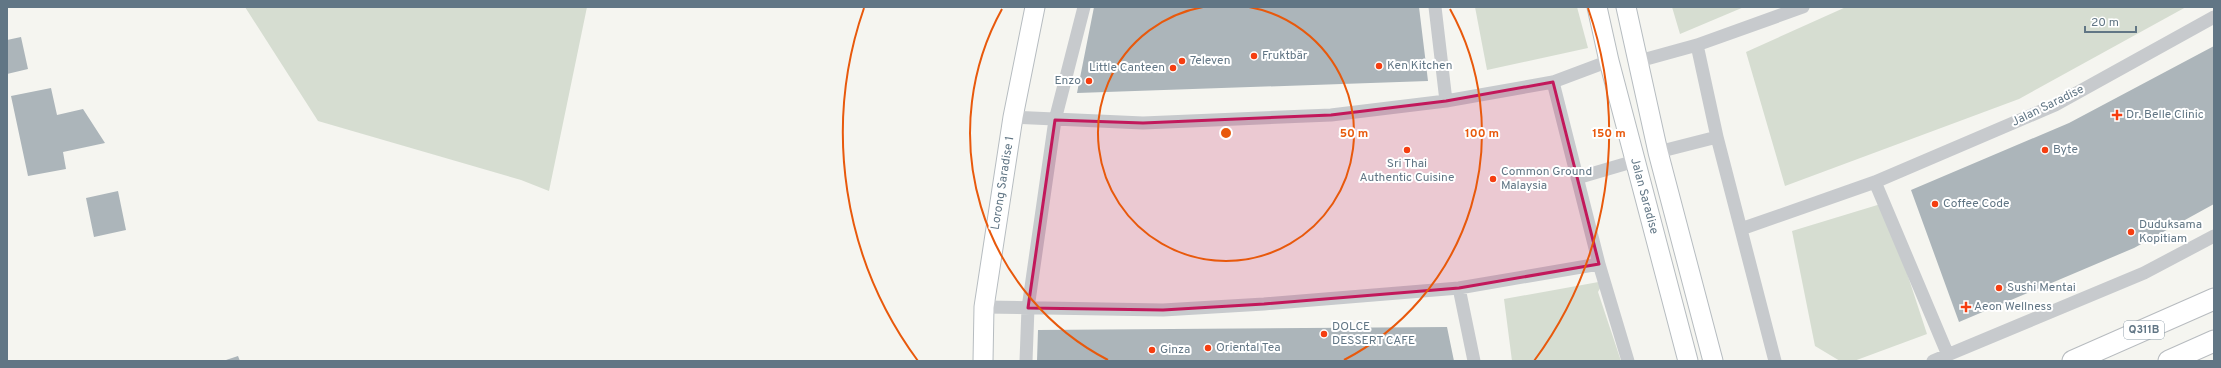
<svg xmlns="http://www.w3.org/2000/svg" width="2221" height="368" font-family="Overpass,sans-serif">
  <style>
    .green { fill: #d6ddd1 }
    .building { fill: #acb5ba }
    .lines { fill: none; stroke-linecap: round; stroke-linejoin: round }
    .secondary-casing { stroke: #b6bcc0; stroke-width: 21 }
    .primary-casing { stroke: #b7bbbf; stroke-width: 23 }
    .street { stroke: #c7cacd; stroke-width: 13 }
    .secondary { stroke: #fff; stroke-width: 19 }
    .primary { stroke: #fff; stroke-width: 21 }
    .marked { fill: #c2185b; fill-opacity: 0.2; stroke: #c2185b; stroke-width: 3; stroke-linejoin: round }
    .ring { fill: none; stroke: #e8590c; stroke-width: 2 }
    .poi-dot { fill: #f53e11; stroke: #fff; stroke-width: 1.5 }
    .labels { text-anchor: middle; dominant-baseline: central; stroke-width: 4; stroke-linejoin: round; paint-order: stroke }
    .shield { fill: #fff; stroke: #909faa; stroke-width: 1 }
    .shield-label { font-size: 11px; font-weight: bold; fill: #617685 }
    .poi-label { font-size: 12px; fill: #617685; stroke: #fff; text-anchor: start }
    .street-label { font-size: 12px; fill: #617685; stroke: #fff }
    .centre { fill: #e8590c; stroke: #fff; stroke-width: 2 }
    .ring-label { font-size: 12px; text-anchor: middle; font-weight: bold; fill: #e8590c; stroke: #fff; stroke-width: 4; stroke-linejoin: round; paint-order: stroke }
  </style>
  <rect width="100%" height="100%" fill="#f5f5f0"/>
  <!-- green -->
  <path class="green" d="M245,7H587L549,191L521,180L318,121Z
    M1475,7H1577L1588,48L1487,70Z
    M1672,7H1744L1680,34Z
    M1846,7H2186L2019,99L1785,186L1746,52Z
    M1884,203L1927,334L1854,361H1840L1815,346L1792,231Z
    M1604,281L1598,292L1621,361H1512L1504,299Z"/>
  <!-- building -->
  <path class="building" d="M1094,7H1419L1428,81L1077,93Z
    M21,37L28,69L7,74V40Z
    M2214,46V204L2134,248L1959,322L1911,190L2069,123Z
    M51,88L57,115L83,109L105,143L63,152L66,169L28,176L11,96Z
    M118,191L126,230L94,237L86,198Z
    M1447,327L1454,361H1037L1038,330Z
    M238,356L240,361H223Z"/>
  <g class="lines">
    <!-- secondary casing -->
    <g class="secondary-casing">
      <path id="secondary" d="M1597,7L1609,61L1688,361
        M1626,7L1658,152L1713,361
        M983,361L984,307L1013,117L1035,7"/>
    </g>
    <!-- primary casing -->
    <g class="primary-casing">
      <path id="primary" d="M2073,361L2214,299
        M2169,361L2214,341"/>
    </g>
    <!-- street -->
    <path class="street" d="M1435,7L1446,101
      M1697,45L1717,137L1775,361
      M1639,61L1697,45L1803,7
      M1553,82L1599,264L1628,361
      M1013,117L1143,123L1331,115L1446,101L1553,82L1609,61
      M1658,152L1717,137
      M1577,178L1635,161
      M1875,182L1948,355
      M1741,229L1875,182L2055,105L2214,17
      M1459,288L1474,361
      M984,307L1163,310L1264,304L1459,288L1599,264
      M1026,361L1028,308L1055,120L1084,7
      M1933,361L2144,273L2214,236"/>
    <!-- secondary -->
    <use href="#secondary" class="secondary"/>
    <!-- primary -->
    <use href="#primary" class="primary"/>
  </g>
  <!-- marked area -->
  <path class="marked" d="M1553,82L1599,264L1459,288L1264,304L1163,310L1028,308L1055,120L1143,123L1331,115L1446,101Z"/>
  <!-- distance rings -->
  <g class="ring">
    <path d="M1249 7A128 128 0 1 1 1203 7"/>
    <path d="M1108 360A256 256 0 0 1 1002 9M1450 9A256 256 0 0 1 1344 360"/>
    <path d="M918 361A383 383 0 0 1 864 8M1588 8A383 383 0 0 1 1534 361"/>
  </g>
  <!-- markers -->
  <g class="poi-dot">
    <circle cx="1254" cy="56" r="4"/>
    <circle cx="1182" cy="61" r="4"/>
    <circle cx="1379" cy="66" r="4"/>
    <circle cx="1173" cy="68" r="4"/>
    <circle cx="1089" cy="81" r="4"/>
    <path d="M2115 109h4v4h4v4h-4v4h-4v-4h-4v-4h4z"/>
    <circle cx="1407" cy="150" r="4"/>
    <circle cx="2045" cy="150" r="4"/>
    <circle cx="1493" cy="179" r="4"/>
    <circle cx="1935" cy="204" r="4"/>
    <circle cx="2131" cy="232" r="4"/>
    <circle cx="1999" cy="288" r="4"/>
    <path d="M1964 301h4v4h4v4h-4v4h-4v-4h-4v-4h4z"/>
    <circle cx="1324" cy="334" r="4"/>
    <circle cx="1208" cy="348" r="4"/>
    <circle cx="1152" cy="350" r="4"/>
  </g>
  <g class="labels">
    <!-- shield labels -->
    <rect class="shield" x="2124" y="321" width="40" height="18" rx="3"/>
    <g class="shield-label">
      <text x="2144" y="330">Q311B</text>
    </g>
    <!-- poi labels -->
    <g class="poi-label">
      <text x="1262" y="56">Fruktbär</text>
      <text x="1190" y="61">7eleven</text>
      <text x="1387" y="66">Ken Kitchen</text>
      <text x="1165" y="68" text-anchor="end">Little Canteen</text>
      <text x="1081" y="81" text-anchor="end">Enzo</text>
      <text x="2126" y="115">Dr. Belle Clinic</text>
      <text x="2053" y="150">Byte</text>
      <text x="1407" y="164" text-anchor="middle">Sri Thai<tspan x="1407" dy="14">Authentic Cuisine</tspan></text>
      <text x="1501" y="172">Common Ground<tspan x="1501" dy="14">Malaysia</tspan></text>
      <text x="1943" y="204">Coffee Code</text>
      <text x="2139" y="225">Duduksama<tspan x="2139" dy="14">Kopitiam</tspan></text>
      <text x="2007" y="288">Sushi Mentai</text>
      <text x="1974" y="307">Aeon Wellness</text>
      <text x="1332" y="327">DOLCE<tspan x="1332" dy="14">DESSERT CAFE</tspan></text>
      <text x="1216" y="348">Oriental Tea</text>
      <text x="1160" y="350">Ginza</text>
    </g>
    <!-- street labels -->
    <g class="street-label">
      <text transform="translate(2048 106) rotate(-26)">Jalan Saradise</text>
      <text transform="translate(1003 183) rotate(-81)">Lorong Saradise 1</text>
      <text transform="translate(1644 196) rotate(75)">Jalan Saradise</text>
    </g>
  </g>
  <circle cx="1226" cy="133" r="6" class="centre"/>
  <g class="ring-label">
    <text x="1354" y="137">50 m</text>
    <text x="1482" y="137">100 m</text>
    <text x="1609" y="137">150 m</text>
  </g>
  <!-- border -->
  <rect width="2221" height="368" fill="none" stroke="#617685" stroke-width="16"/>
  <!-- scale -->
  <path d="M2085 26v6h51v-6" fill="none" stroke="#617685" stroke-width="2"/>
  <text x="2091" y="26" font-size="12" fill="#617685" stroke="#ffffff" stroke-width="3" paint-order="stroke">20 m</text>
</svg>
